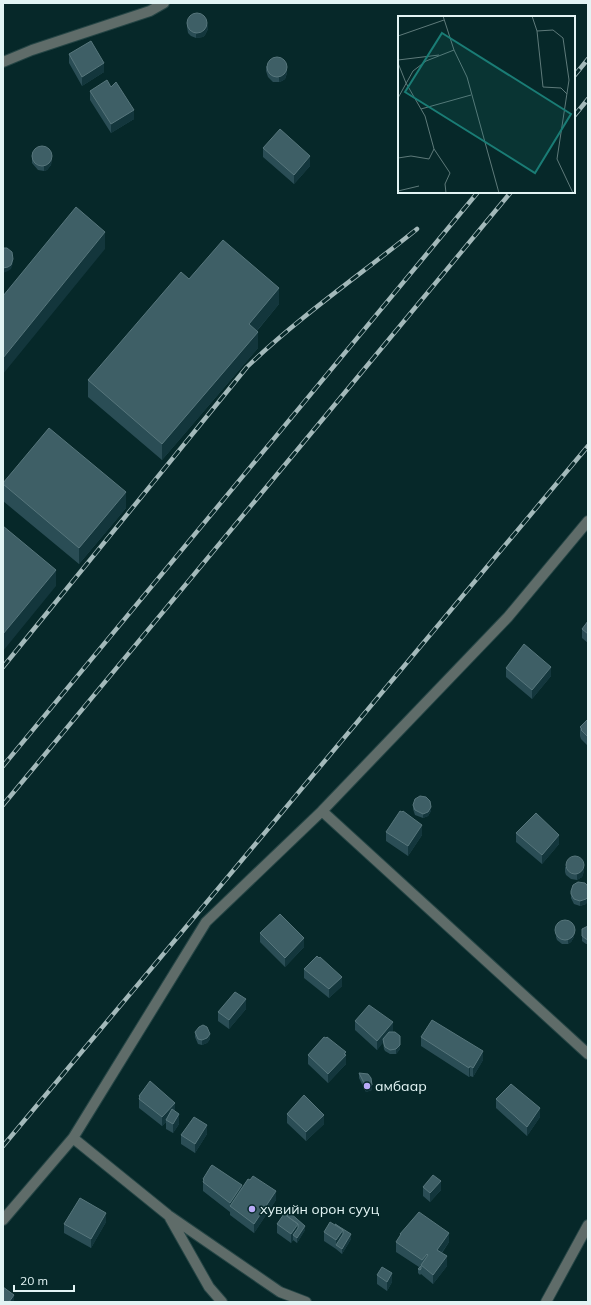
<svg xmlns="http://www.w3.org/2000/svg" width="591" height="1305" font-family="Mulish,sans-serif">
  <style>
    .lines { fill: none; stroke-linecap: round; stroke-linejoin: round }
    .street-casing { stroke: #254545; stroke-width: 12 }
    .street { stroke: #5f6c69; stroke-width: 10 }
    .rail-casing { stroke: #a3b9ba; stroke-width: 4.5 }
    .rail { stroke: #062829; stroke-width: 3; stroke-dasharray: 9; stroke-linecap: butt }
    .wall { fill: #2a4d55 }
    .shaded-wall { fill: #13363c }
    .building { fill: #3e5f66; stroke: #57767c }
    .poi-dot { fill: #b9abf7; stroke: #062829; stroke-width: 1.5 }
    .labels { text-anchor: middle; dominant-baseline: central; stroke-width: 3; stroke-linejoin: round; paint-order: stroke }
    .poi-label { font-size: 14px; fill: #e2f4f4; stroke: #062829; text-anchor: start }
    .inset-road { fill: none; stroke: #5e7a7a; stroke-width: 1 }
    .view { fill: #1a7c75; fill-opacity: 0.15; stroke: #1a7c75; stroke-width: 2 }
    .inset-edge { fill: none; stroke: #e2f4f4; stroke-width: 2 }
  </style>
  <rect width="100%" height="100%" fill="#062829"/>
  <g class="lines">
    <!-- street casing -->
    <g class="street-casing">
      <path id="street" d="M3,62L32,50L150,11L164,3
        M322,811L588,1054
        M73,1138L168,1215L280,1292L306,1302
        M170,1218L209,1287L222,1302
        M3,1220L73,1138L206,922L322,811L508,617L588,521
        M546,1302L588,1225"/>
    </g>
    <!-- street -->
    <use href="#street" class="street"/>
    <!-- rail casing -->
    <g class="rail-casing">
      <path id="rail" d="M574,76L588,59
        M574,116L588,99
        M3,667L247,367C300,316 360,275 417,229
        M3,766L478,192
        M3,805L511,192
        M3,1146L588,446"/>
    </g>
    <!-- rail -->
    <use href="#rail" class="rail"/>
  </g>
  <!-- wall -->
  <path class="wall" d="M187,22L208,29L205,35L203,37L196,38L191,36L188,33L187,27Z
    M69,54L104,72L82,86L69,63Z
    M266,66L287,73L285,79L282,81L279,82H273L268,77L266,71Z
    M111,87L134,119L111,133L90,100V91Z
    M263,148L310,166L294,184L263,157Z
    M32,152L52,158L51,165L47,170L44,171L38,170L32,163Z
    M189,279L279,304L257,331L258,348L162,460L88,397V380Z
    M3,483L126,508L79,564L3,501Z
    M588,621V643L582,638V629Z
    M506,668L551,676L532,699L506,677Z
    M588,719V746L581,739L580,736V727Z
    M413,805L431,811L428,816L423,818L415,815L413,809Z
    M386,832L422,835L408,856L386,841Z
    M516,833L559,844L542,864L516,842Z
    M565,867L584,871L582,877L577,880L571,879L566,875L565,872Z
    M571,891L586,904L580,906L574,904L571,898Z
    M556,926L574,937L571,942L568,944H562L557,940L556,937Z
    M588,926V944H586L582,941V929Z
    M260,933L304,947L285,967L260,942Z
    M319,958L342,986L329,998L304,978V969Z
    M246,1009L229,1029L218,1021V1012Z
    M355,1021L393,1031L392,1032L400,1049L396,1054H390L385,1051L384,1049L383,1042L377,1050L355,1030Z
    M195,1032L210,1039L207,1043L202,1045L198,1044L195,1037Z
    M421,1037L483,1060L473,1077L470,1076L469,1077L421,1046Z
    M346,1052V1064L328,1083L308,1064V1055Z
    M359,1073L372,1090L366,1092L359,1078Z
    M139,1096L175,1111L179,1124L173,1133L166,1129V1122L162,1126L139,1108Z
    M496,1099L540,1117L527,1136L496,1108Z
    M287,1114L324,1124L306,1141L287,1123Z
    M207,1134L195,1153L181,1144V1135Z
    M203,1179L242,1188L276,1200L254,1233L230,1215V1212L203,1191Z
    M423,1187L441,1190L430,1202L423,1196Z
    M106,1222L91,1248L64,1233V1224Z
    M277,1224L305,1230L297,1243L293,1240L291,1243L277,1233Z
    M324,1232L351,1239L342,1254L336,1249L324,1241Z
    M400,1234L449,1242L442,1253L447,1266L433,1284L421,1274L420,1275L418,1273V1269L419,1267L396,1252V1242L400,1236Z
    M377,1275L392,1282L387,1291L377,1284Z"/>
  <!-- shaded-wall -->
  <path class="shaded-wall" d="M208,24V29L205,35L203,37L196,38V34Z
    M104,63V72L82,86V77Z
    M287,68V73L285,79L282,81L279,82V77Z
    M134,110V119L111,133V124Z
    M52,153L51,165L47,170L44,171V166Z
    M310,156V166L294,184V175Z
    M105,232V249L3,374V358Z
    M13,259V263L11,269L8,271L3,273V268Z
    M279,288V304L249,340V324Z
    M258,332V348L162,460V444Z
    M126,492V508L79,564V548Z
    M56,570V586L3,651V634Z
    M551,667V676L532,699V690Z
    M431,807V811L428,816L423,818V814Z
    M422,825V835L408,856V846Z
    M559,835V844L542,864V855Z
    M584,867V871L582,877L577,880V875Z
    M588,897V902L586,904L580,906V901Z
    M574,932V937L571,942L568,944V939Z
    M304,938V947L285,967V958Z
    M342,977V986L329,998V989Z
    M246,999V1009L229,1029V1020Z
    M393,1022V1031L377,1050V1041Z
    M210,1034V1039L207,1043L202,1045V1040Z
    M400,1045V1049L396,1054V1049Z
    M483,1051V1060L473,1077V1068Z
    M346,1052V1064L328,1083V1074Z
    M470,1066V1076L469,1077V1068Z
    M372,1085V1090L366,1092V1087Z
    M175,1103V1112L166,1120V1122L162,1126V1117Z
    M540,1108V1117L527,1136V1127Z
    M179,1114V1124L173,1133V1124Z
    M324,1115V1124L306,1141V1132Z
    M207,1125V1134L195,1153V1144Z
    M441,1181V1190L430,1202V1193Z
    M242,1185V1194L230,1206V1203Z
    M276,1191V1200L254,1233V1224Z
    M106,1213V1222L91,1248V1239Z
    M298,1224V1233L293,1235V1240L291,1243V1234Z
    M305,1226V1230L297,1243V1238Z
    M343,1230V1239L336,1245V1240Z
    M449,1233V1242L437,1259V1250Z
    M351,1234V1239L342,1254V1249Z
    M447,1256V1266L433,1284V1275Z
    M392,1273V1282L387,1291V1282Z
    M14,1295V1302H9Z"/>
  <!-- building -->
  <path class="building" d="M187 23a10 10 0 1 1 20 0a10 10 0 1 1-20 0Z
    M91,41L104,63L82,77L69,54Z
    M267 67a10 10 0 1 1 20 0a10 10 0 1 1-20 0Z
    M107,80L111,87L116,82L134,110L111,124L90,91Z
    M280,129L310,156L294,175L263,148Z
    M32 156a10 10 0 1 1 20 0a10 10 0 1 1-20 0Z
    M76,207L105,232L3,358V296Z
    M223,240L279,288L249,324L258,332L162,444L88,380L181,272L189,279Z
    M3,248H7L12,252L13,259L11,265L8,267L3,268Z
    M49,428L126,492L79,548L3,484V483Z
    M3,526L56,570L3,634Z
    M588,621V634L582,629Z
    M524,644L551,667L532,690L506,668Z
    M588,719V737L581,730L582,729L580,727Z
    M420,796L426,797L430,801L431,807L428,812L423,814L415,810L413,805L415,799Z
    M400,811L402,812L403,811L422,825L408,846L386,832Z
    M536,813L559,835L542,855L516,833Z
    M566 865a9 9 0 1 1 18 0a9 9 0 1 1-18 0Z
    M578,882L585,883L587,885L588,887V897L586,899L580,901L574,899L571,894V891L573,885Z
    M280,914L304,938L285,958L260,933Z
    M555 930a10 10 0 1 1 20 0a10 10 0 1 1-20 0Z
    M588,926V940L586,939L582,936V929Z
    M317,956L319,958L320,957L342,977L329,989L304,969Z
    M235,992L246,999L229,1020L218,1012Z
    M369,1005L393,1022L377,1041L355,1021Z
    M432,1020L483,1051L473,1068L470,1066L469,1068L421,1037Z
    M203,1025L207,1027L210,1034L207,1038L202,1040L198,1039L195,1032L199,1027Z
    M389,1032H395L400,1036V1045L396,1049L390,1050L385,1047L384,1044L383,1039Z
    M324,1037L326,1038L327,1037L346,1052L344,1054L346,1055L328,1074L308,1055Z
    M359,1073L368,1074L371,1078L372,1085L366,1087Z
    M150,1081L175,1103L162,1117L139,1099L140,1097L139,1096Z
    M511,1084L540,1108L527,1127L496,1099Z
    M304,1095L324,1115L306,1132L287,1114Z
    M172,1109L179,1114L173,1124L166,1120Z
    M194,1117L207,1125L195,1144L181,1135Z
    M212,1165L242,1185L230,1203L203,1182L204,1180L203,1179L211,1166Z
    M433,1175L441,1181L430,1193L423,1187Z
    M253,1176L276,1191L254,1224L230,1206L248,1179L250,1180Z
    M80,1198L106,1213L91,1239L64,1224Z
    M289,1212L305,1226L297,1238L293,1235L298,1228V1224L287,1216Z
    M419,1212L449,1233L437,1250L447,1256L433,1275L421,1265L428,1255L427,1254L422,1260L396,1242L401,1234H400Z
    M284,1214L298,1224L291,1234L277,1224Z
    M330,1222L343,1230L336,1240L324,1232Z
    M335,1224L351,1234L342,1249L336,1245L343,1234V1230Z
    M421,1266V1269L420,1270L418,1269Z
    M382,1267L392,1273L387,1282L377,1275Z
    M3,1287L14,1295L9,1302H3Z"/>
  <!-- markers -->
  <g class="poi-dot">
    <circle cx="367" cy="1086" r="4"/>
    <circle cx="252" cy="1209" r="4"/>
  </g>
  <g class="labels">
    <!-- poi labels -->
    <g class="poi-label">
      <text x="375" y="1086">амбаар</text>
      <text x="260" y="1209">хувийн орон сууц</text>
    </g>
  </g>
  <!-- overview -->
  <g transform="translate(398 16)">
    <rect width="177" height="177" fill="#062829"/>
    <path class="inset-road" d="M45,0L56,34L69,61L101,177M134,0L139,15L155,14L165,22L171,64L159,143L175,177M139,15L145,71L163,72L169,78M0,20L46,4M0,44L41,39M0,47L8,67L27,100L36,133L52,157L47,168L48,177M0,82L15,55L28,45L56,34M23,93L73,79M0,142L13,140L31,143L36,133M0,175L21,170"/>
    <path class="view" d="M44,17L173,98L137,157L7,76Z"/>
    <rect width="177" height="177" class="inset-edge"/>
  </g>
  <!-- border -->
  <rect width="591" height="1305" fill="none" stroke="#e2f4f4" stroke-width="8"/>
  <!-- scale -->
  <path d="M14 1285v6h60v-6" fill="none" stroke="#e2f4f4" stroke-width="2"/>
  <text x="20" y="1285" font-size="12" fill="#e2f4f4" stroke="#062829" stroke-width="3" paint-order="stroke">20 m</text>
</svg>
